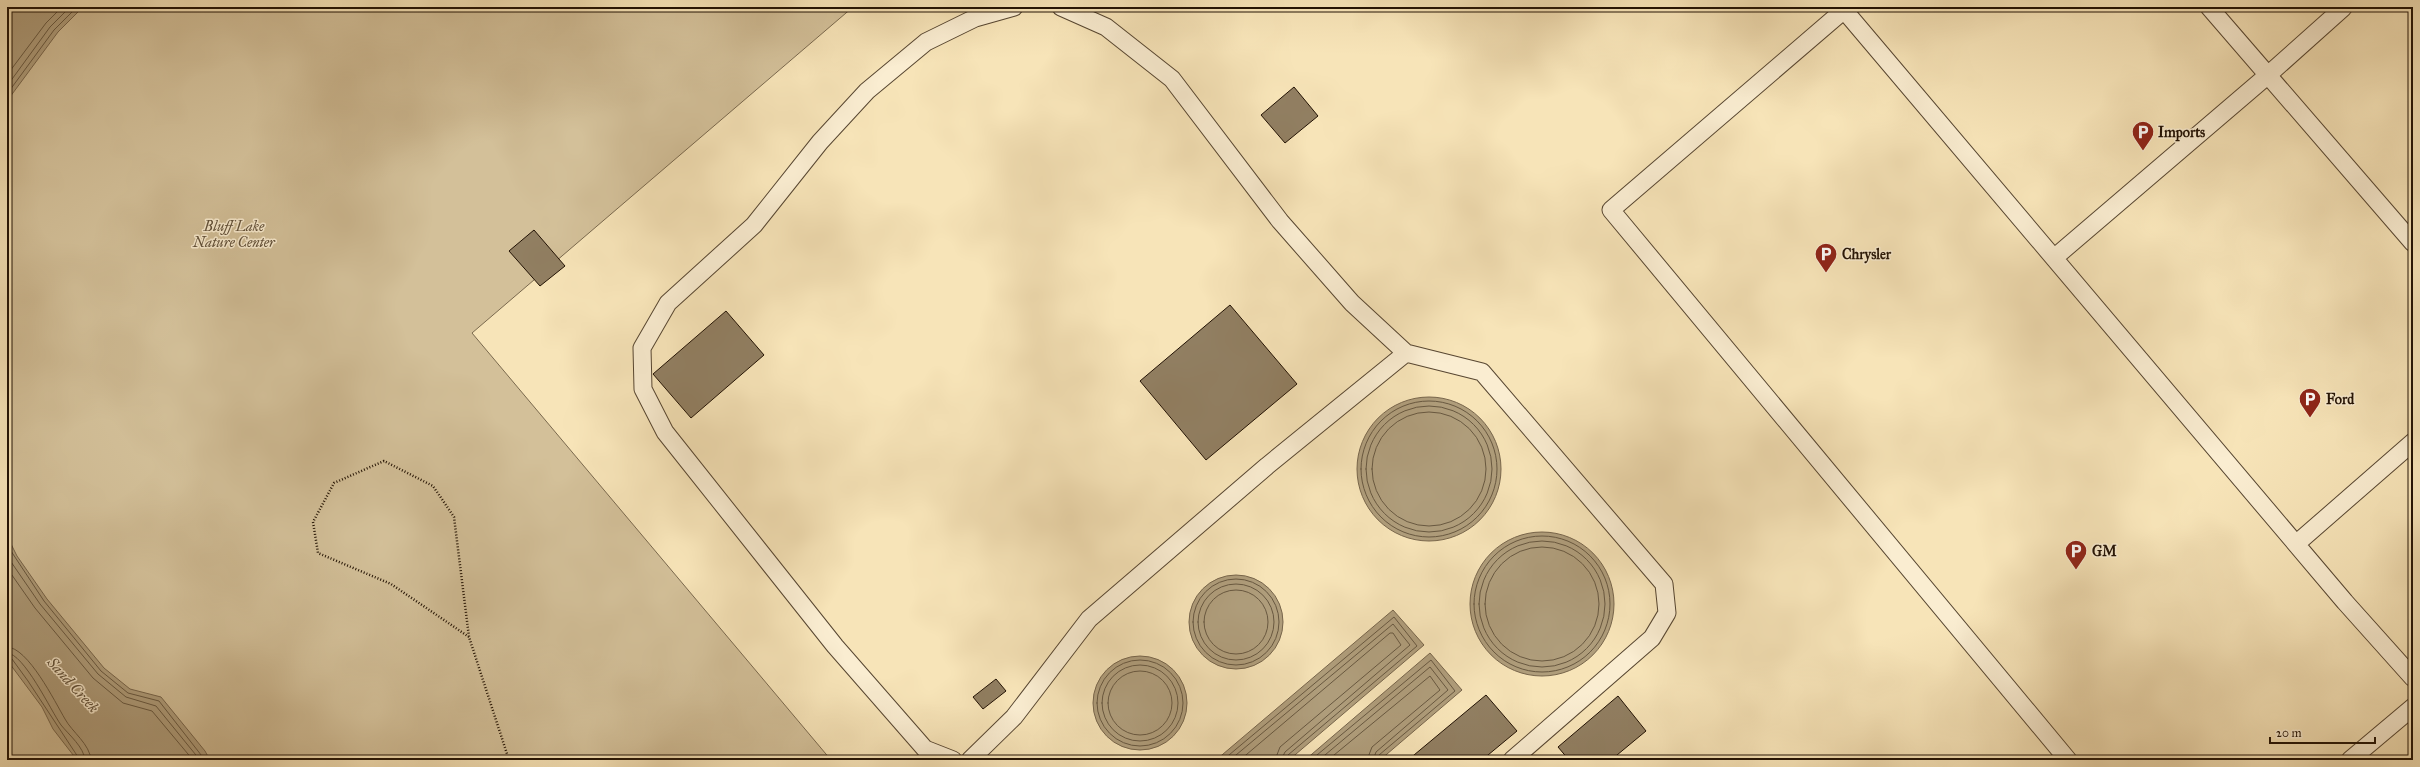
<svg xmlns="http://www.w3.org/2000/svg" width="2420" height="767" font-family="'IM FELL Great Primer',serif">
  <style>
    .green { fill: #d3c099; stroke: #7a694e }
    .water { fill: #af9d7b; stroke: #77654b }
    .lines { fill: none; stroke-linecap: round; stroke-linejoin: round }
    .shore { stroke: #685840; stroke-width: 1 }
    .building { fill: #917f62; stroke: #221204 }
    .lane-casing { stroke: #574631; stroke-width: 19 }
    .path { stroke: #221204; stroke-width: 2.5; stroke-dasharray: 1 2; stroke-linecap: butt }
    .lane { stroke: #faedd1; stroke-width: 17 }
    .labels { text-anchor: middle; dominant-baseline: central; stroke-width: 3; stroke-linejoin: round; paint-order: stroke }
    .poi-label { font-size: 14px; font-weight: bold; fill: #221204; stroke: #faedd1; text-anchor: start }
    .park-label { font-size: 14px; font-style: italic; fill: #604f38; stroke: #faedd1 }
    .water-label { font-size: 15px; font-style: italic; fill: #61513a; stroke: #faedd1 }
  </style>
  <rect width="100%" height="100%" fill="#f7e4b8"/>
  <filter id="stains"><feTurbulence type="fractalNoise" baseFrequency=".005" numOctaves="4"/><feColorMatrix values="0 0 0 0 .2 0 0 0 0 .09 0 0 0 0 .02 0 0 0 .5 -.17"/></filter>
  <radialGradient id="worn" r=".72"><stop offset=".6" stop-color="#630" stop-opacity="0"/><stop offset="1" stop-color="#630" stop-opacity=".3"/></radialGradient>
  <!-- green -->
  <path class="green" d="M7,7H853L472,333L831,760H7Z"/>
  <!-- water -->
  <path class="water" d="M7,7H83L58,32L7,101Z
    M1357 469a72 72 0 1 1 144 0a72 72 0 1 1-144 0Z
    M1470 604a72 72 0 1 1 144 0a72 72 0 1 1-144 0Z
    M7,536L17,556L47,599L104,668L130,689L161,697L205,751L210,760H77L53,729L42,707L7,660Z
    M1189 622a47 47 0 1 1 94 0a47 47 0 1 1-94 0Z
    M1393,610L1424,645L1289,760H1216Z
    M1430,653L1462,690L1380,760H1305Z
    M1093 703a47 47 0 1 1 94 0a47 47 0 1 1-94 0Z"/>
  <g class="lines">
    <!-- shore -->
    <path class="shore" d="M7,75L46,23L62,7
      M7,86L50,27L70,7
      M7,94L54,30L77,7
      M1361 469a68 68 0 1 1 136 0a68 68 0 1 1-136 0Z
      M1366 469a63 63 0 1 1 126 0a63 63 0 1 1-126 0Z
      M1372 469a57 57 0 1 1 114 0a57 57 0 1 1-114 0Z
      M1474 604a68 68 0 1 1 136 0a68 68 0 1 1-136 0Z
      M1479 604a63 63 0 1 1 126 0a63 63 0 1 1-126 0Z
      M7,545L44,601L101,671L128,693L159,701L205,760
      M1485 604a57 57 0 1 1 114 0a57 57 0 1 1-114 0Z
      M7,556L40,604L98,674L126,697L156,706L200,760
      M7,568L35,608L93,678L123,703L152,711L193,760
      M1193 622a43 43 0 1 1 86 0a43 43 0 1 1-86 0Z
      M1198 622a38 38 0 1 1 76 0a38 38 0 1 1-76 0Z
      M1204 622a32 32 0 1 1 64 0a32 32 0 1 1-64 0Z
      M7,647C28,647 55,702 65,719C72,732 90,744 91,760
      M7,653C24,653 51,711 61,725C69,735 84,747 85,760
      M7,658L12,659L28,681L80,760
      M1097 703a43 43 0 1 1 86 0a43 43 0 1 1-86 0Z
      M1102 703a38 38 0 1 1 76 0a38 38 0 1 1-76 0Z
      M1108 703a32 32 0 1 1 64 0a32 32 0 1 1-64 0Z
      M1223,760L1394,617L1417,646L1288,755L1286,760
      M1230,760L1393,624L1410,645L1285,752L1281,760
      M1240,760L1390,633H1393L1401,645L1280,747L1275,760
      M1311,760L1431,660L1455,691L1379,755L1378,760
      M1319,760L1430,667L1448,690L1376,752L1373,760
      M1328,760L1430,676L1440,690L1372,747L1367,760"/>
  </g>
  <!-- building -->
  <path class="building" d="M1294,87L1318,116L1285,143L1261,115Z
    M534,230L565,266L540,286L509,251Z
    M1230,305L1297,384L1206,460L1140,381Z
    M726,311L764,355L691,418L653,374Z
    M996,679L1006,691L983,709L973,697Z
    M1486,695L1517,731L1482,760H1408Z
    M1618,696L1646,731L1611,760H1569L1558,747Z"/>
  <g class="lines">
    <!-- lane casing -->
    <g class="lane-casing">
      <path id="lane" d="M1847,7L1844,10L2345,602L2413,678
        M2209,7L2413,243
        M1844,10L1611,210L2068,760
        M2054,258L2268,75L2343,8
        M1406,353L1482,372L1664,584L1667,613L1652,638L1512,760
        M2296,544L2413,442
        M953,760L925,749L835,646L665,432L643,389L642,348L668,303L754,225L820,142L867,91L926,42L975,18L1014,7
        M970,760L1014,717L1089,619L1267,466L1406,353L1352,303L1280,221L1172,79L1106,27L1061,7
        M2350,760L2413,707"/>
    </g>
    <!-- path -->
    <path class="path" d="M469,637L391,584L318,553L313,522L334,483L384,461L433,486L454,517L469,637L509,760"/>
    <!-- lane -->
    <use href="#lane" class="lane"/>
  </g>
  <!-- icons -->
  <defs>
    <g id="parking-pin" transform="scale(1.15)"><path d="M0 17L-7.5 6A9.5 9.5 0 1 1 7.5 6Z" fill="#8f2418" stroke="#faedd1"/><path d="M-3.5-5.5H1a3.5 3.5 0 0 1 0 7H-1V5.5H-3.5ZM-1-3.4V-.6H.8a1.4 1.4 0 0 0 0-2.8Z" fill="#fff"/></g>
  </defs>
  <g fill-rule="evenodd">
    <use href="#parking-pin" x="2143" y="132"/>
    <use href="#parking-pin" x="1826" y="254"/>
    <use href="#parking-pin" x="2310" y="399"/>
    <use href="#parking-pin" x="2076" y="551"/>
  </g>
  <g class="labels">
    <!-- poi labels -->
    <g class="poi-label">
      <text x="2158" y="132">Imports</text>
      <text x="1842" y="254">Chrysler</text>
      <text x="2326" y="399">Ford</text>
      <text x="2092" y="551">GM</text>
    </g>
    <!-- park labels -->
    <g class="park-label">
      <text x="234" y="226">Bluff Lake<tspan x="234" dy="16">Nature Center</tspan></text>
    </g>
    <!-- water labels -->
    <g class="water-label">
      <text transform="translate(73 685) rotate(48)">Sand Creek</text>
    </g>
  </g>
  <!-- margin -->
  <rect width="2420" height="767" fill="none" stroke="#f7e4b8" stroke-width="24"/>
  <rect x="8" y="8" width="2404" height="751" fill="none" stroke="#221204" stroke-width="2"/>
  <rect x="12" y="12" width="2396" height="743" fill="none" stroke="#221204"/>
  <!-- scale -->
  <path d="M2270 737v6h105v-6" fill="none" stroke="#221204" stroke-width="2"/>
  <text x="2276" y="737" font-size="12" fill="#221204" stroke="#faedd1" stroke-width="3" paint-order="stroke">20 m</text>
  <rect width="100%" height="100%" filter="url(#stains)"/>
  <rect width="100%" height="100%" fill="url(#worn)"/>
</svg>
